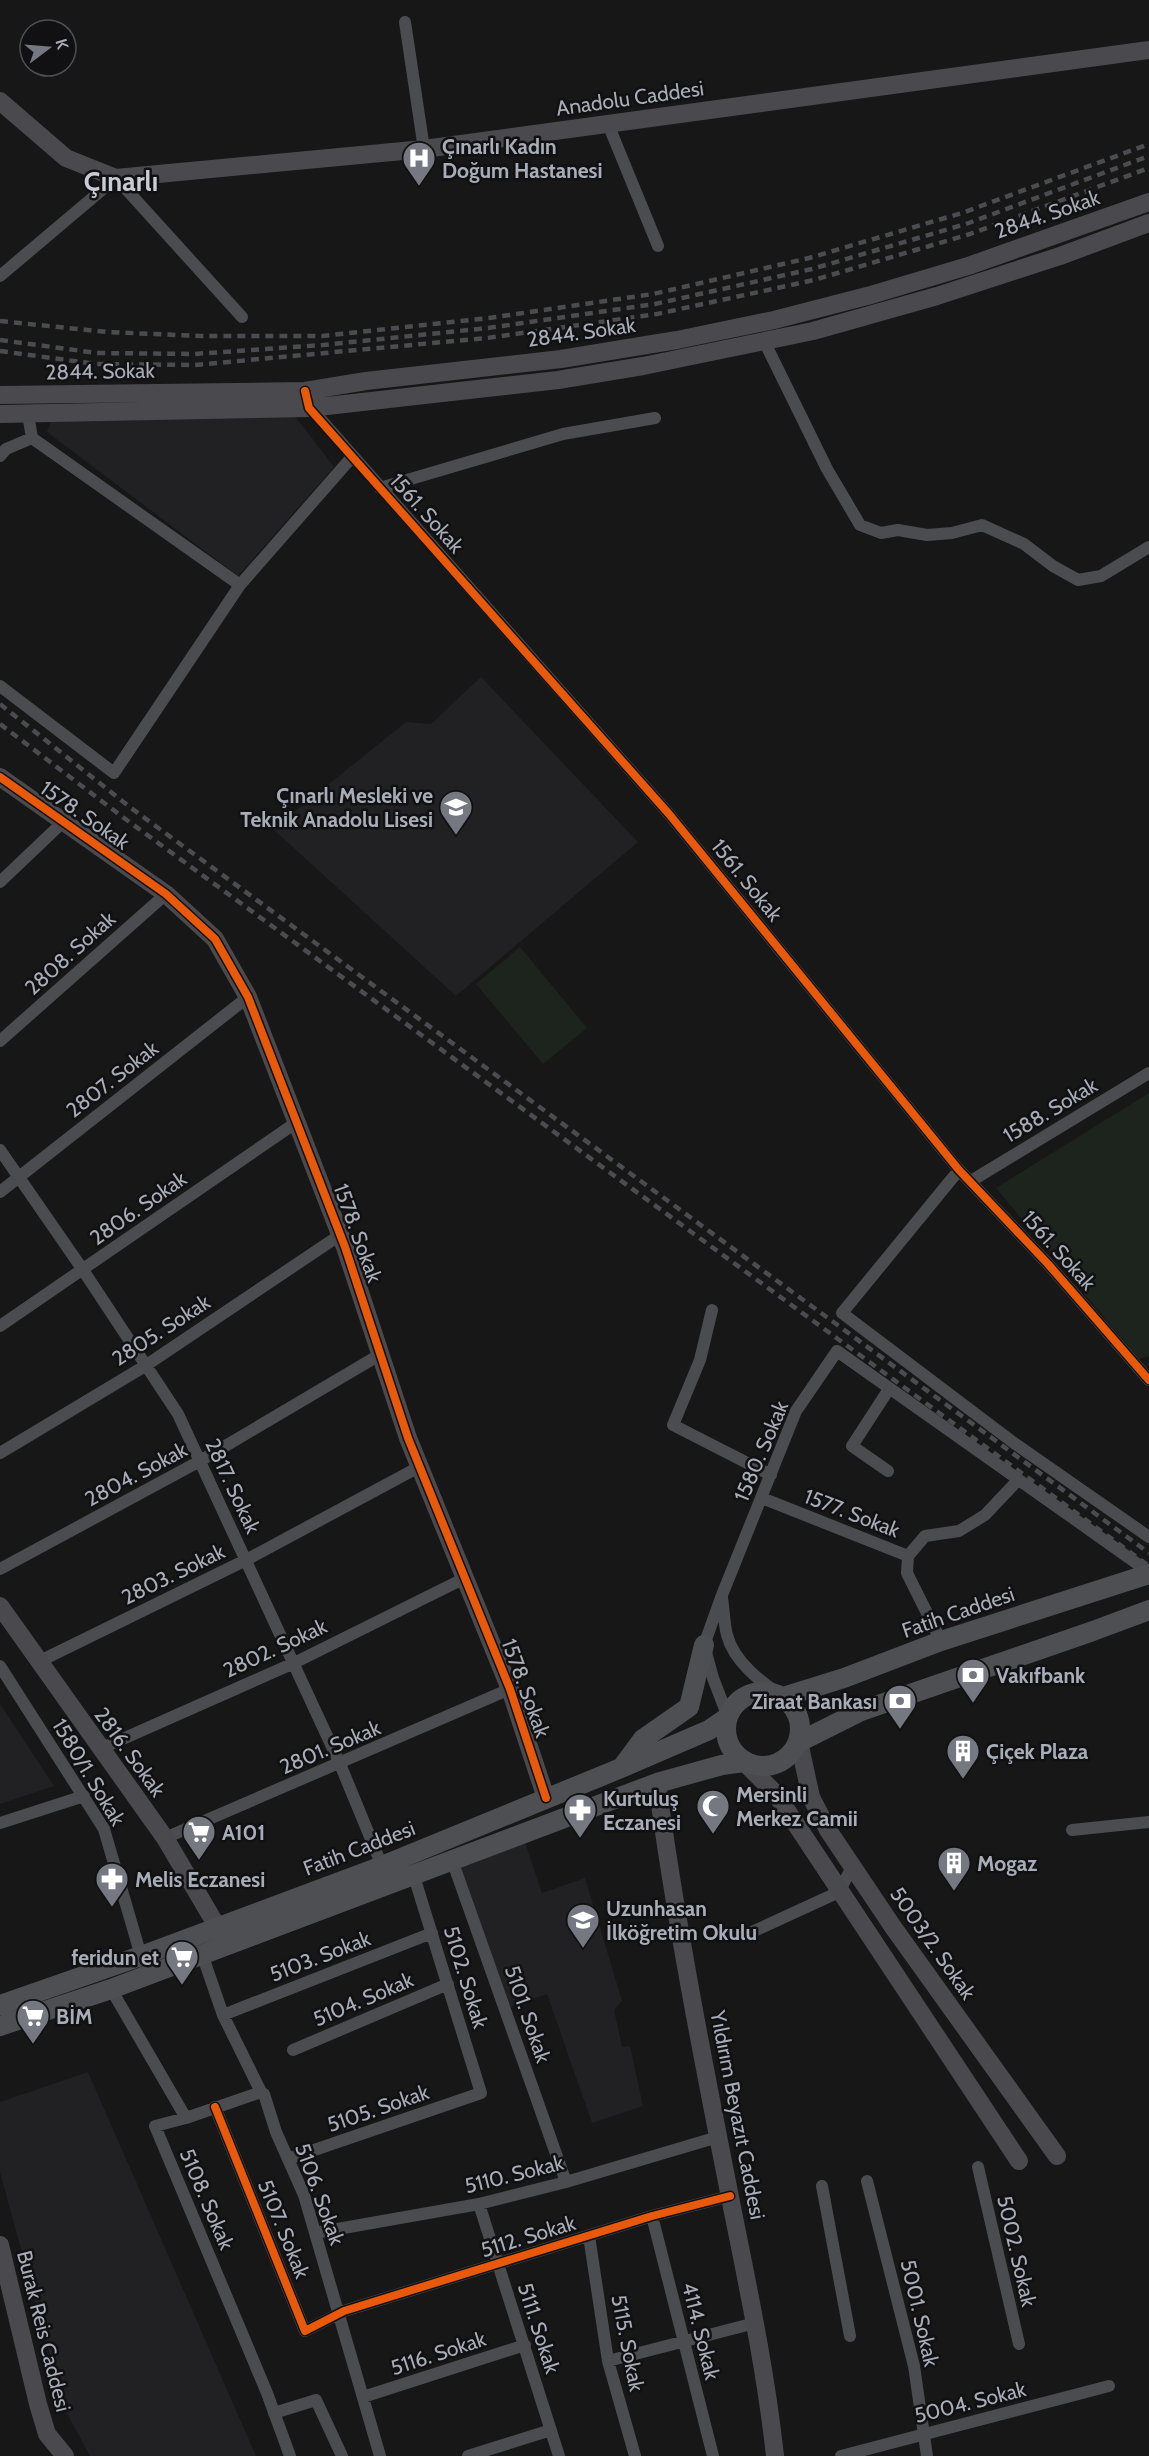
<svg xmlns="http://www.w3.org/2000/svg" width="1149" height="2456" font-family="Cabin,sans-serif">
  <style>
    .built { fill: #212123 }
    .green { fill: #1d241e }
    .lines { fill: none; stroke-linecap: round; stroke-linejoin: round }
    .street { stroke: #4b4c50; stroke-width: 12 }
    .secondary { stroke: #4a4a4e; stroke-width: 18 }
    .primary { stroke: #4d4f52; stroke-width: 20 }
    .rail { stroke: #4b4c4f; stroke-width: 4.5; stroke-dasharray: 8 6; stroke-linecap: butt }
    .cycleway-casing { stroke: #111113; stroke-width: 11 }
    .cycleway { stroke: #e8590c; stroke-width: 8 }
    .labels { text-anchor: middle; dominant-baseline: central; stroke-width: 5; stroke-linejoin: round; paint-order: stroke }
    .street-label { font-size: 21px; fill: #a8adb8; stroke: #111113 }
    .poi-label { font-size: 21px; font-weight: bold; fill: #a8adb8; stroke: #111113; text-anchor: start }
    .district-label { font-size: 27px; font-weight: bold; fill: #c9ccd4; stroke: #111113 }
  </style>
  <rect width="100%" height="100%" fill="#171717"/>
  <!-- built -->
  <path class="built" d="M294,415L334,467L238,576L47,432L51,421Z
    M481,677L638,842L456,996L273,829L406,722L431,724Z
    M0,1704L54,1786L0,1804Z
    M524,1839L542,1893L585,1878L622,2001L614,2010L622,2047L630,2046L643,2106L592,2123L547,1994L507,2008L458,1864Z
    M88,2072L256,2456H90L65,2410L0,2172V2102Z"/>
  <!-- green -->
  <path class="green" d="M520,947L587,1028L543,1064L476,984Z
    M1149,1093V1356L1139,1359L996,1188Z"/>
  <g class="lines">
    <!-- street -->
    <path class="street" d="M405,22L424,149
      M608,124L658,246
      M0,276L116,178L242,317
      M764,341L827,469L860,525L881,533L898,530L927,535L952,533L982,525L1024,544L1053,566L1078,580L1101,576L1149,547
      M308,405L669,814L959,1170L1048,1264L1149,1380
      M0,456L6,449L32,438
      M380,488L563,434L655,418
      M240,585L352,457
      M0,686L114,773L240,585L32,438L28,414
      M0,882L63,822
      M0,1041L166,894
      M0,1150L83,1270L178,1414L340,1764L382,1866
      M959,1170L842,1313L1014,1443L1149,1537
      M971,1181L1149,1073
      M0,1192L248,997
      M712,1310L700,1360L673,1425L771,1475
      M0,1326L297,1122
      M0,1453L145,1366L340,1235
      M888,1471L852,1446L889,1389
      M762,1498L908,1556L907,1573L941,1641
      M908,1556L925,1536L959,1531L985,1515L1018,1480
      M0,1569L200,1461L381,1354
      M722,1598C724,1610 724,1624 727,1635C734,1662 761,1682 783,1697
      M38,1662L246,1560L419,1467
      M0,1666L104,1829L141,1956L145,1961
      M728,1717L713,1678L704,1645L722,1595L796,1411L837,1351L1149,1572
      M100,1749L294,1663L465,1578
      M0,1823L84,1796
      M1072,1830L1149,1822
      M165,1838L510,1689
      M452,1860L566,2182
      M752,1932L839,1892L852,1867
      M202,1954L223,2015L261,2092L264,2094L276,2132L304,2195L380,2456
      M111,1989L186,2118L155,2126L267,2393L290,2456
      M223,2015L432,1933
      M293,2050L448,1984
      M215,2107L305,2331L344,2311L652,2216L730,2196
      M186,2118L261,2092
      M288,2159L481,2093L413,1873
      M978,2167L1019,2344
      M867,2181L914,2366L927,2456
      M822,2186L850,2336
      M479,2204L559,2456
      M652,2216L713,2456
      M315,2233L479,2204L566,2182L718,2137
      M589,2236L608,2361L635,2456
      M608,2361L755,2323
      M363,2397L525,2345
      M274,2413L316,2400L342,2456
      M468,2456L551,2430
      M841,2456L1109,2386"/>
    <!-- secondary -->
    <path class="secondary" d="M0,101L66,158L116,178L424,149L1149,50
      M0,395L305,391L366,381L561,359L677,340L774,320L867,296L971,265L1149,202
      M0,414L309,408L558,380L643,366L813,331L937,296L1060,256L1149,223
      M0,777L166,894L215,939L248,997L345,1247L408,1438L510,1689L546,1798
      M0,1606L165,1838L218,1928
      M799,1742L811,1797L828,1830L893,1927L1057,2156
      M744,1762L776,1794L1019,2161
      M657,1783C675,1916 701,2050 727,2182C745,2274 765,2363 775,2456
      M0,2245L38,2404L47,2434L65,2456"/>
    <!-- primary -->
    <path class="primary" d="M726 1729a37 37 0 1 1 74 0a37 37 0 1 1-74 0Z
      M783,1697L844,1678L941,1641L1149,1574
      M799,1742L861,1711L1093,1631L1149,1610
      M623,1766L643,1739L689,1707L704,1645
      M0,2005L141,1956L382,1866L621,1768L709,1730L728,1717
      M0,2026L111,1989L657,1783L722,1765L744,1762"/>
    <!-- rail -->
    <path class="rail" d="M0,321L107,332L201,336H322L489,318L653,294L809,258L962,213L1149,144
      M0,340L97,353L194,354L323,345L488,328L655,304L812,269L966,224L1149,156
      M0,351L96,364L195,365L487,338L657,314L814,280L970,234L1149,168
      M0,704L131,808L1149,1553
      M0,724L124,818L1149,1566"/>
    <!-- cycleway casing -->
    <g class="cycleway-casing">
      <path id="cycleway" d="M305,391L309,408L669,814L959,1170L1048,1264L1149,1380
        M0,777L166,894L215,939L248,997L345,1247L408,1438L510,1689L546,1798
        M215,2107L305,2331L344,2311L652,2216L730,2196"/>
    </g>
    <!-- cycleway -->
    <use href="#cycleway" class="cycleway"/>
  </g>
  <!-- icons -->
  <defs>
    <g id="hospital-pin" transform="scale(1.725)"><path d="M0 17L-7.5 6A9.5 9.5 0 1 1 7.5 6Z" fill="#757880" stroke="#111113"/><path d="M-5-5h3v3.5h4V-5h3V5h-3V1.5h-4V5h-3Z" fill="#fff"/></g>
    <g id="school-pin" transform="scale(1.725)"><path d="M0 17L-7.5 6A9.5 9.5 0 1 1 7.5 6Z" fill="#757880" stroke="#111113"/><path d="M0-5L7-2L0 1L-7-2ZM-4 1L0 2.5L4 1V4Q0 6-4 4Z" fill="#fff"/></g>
    <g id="bank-pin" transform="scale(1.725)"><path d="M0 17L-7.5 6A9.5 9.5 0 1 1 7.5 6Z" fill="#757880" stroke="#111113"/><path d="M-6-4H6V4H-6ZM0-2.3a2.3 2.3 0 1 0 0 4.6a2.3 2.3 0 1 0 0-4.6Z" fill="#fff"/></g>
    <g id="building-pin" transform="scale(1.725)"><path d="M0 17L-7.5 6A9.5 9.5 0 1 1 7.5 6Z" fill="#757880" stroke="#111113"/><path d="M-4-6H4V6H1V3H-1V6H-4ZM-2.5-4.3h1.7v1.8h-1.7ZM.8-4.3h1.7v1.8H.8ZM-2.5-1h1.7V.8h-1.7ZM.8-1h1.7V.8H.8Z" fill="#fff"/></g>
    <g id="mosque-pin" transform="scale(1.725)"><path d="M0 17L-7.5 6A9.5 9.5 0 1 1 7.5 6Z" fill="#757880" stroke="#111113"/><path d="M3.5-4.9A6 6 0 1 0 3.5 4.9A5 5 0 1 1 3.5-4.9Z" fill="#fff"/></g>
    <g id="pharmacy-pin" transform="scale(1.725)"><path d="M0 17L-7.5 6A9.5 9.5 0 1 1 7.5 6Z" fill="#757880" stroke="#111113"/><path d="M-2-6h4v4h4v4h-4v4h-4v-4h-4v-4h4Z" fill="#fff"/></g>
    <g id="supermarket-pin" transform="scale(1.725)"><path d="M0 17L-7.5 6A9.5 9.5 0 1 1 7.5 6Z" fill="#757880" stroke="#111113"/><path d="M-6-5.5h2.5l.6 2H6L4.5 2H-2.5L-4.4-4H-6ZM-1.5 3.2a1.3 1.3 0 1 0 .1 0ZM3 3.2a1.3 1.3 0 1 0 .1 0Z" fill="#fff"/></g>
  </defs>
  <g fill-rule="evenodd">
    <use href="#hospital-pin" x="419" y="158"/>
    <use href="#school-pin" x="456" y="807"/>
    <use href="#bank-pin" x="973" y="1675"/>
    <use href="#bank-pin" x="900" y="1701"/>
    <use href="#building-pin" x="963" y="1751"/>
    <use href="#mosque-pin" x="713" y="1806"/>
    <use href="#pharmacy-pin" x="580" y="1810"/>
    <use href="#supermarket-pin" x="199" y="1832"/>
    <use href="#building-pin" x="954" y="1863"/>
    <use href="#pharmacy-pin" x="112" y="1879"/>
    <use href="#school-pin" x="583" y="1920"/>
    <use href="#supermarket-pin" x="182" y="1957"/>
    <use href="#supermarket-pin" x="33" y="2016"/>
  </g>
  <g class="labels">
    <!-- street labels -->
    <g class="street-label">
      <text transform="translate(630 98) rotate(-8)">Anadolu Caddesi</text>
      <text transform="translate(1047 214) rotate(-19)">2844. Sokak</text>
      <text transform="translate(581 332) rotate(-8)">2844. Sokak</text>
      <text transform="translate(100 371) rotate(-1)">2844. Sokak</text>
      <text transform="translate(427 513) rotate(48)">1561. Sokak</text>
      <text transform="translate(85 815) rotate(35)">1578. Sokak</text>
      <text transform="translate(747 880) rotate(51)">1561. Sokak</text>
      <text transform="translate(70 953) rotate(-42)">2808. Sokak</text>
      <text transform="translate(112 1079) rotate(-38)">2807. Sokak</text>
      <text transform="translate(1050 1110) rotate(-31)">1588. Sokak</text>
      <text transform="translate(138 1208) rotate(-35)">2806. Sokak</text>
      <text transform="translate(358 1233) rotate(70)">1578. Sokak</text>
      <text transform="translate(1059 1250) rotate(48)">1561. Sokak</text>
      <text transform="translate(161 1330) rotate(-33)">2805. Sokak</text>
      <text transform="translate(761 1451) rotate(-67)">1580. Sokak</text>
      <text transform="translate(136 1474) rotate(-28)">2804. Sokak</text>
      <text transform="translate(233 1486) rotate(65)">2817. Sokak</text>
      <text transform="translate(852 1513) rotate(21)">1577. Sokak</text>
      <text transform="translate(173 1574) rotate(-26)">2803. Sokak</text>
      <text transform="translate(958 1612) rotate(-19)">Fatih Caddesi</text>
      <text transform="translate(275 1648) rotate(-25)">2802. Sokak</text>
      <text transform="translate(526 1688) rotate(70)">1578. Sokak</text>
      <text transform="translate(330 1747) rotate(-23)">2801. Sokak</text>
      <text transform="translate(130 1752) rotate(54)">2816. Sokak</text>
      <text transform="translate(89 1772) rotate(59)">1580/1. Sokak</text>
      <text transform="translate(359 1848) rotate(-21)">Fatih Caddesi</text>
      <text transform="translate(933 1943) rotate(55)">5003/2. Sokak</text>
      <text transform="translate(320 1956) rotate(-21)">5103. Sokak</text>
      <text transform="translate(466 1977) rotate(73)">5102. Sokak</text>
      <text transform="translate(363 1999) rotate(-23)">5104. Sokak</text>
      <text transform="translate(528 2014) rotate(71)">5101. Sokak</text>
      <text transform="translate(378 2108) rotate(-19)">5105. Sokak</text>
      <text transform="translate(738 2115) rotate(79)">Yıldırım Beyazıt Caddesi</text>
      <text transform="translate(514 2174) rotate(-14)">5110. Sokak</text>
      <text transform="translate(320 2194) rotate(70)">5106. Sokak</text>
      <text transform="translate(207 2199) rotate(67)">5108. Sokak</text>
      <text transform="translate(284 2229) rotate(68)">5107. Sokak</text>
      <text transform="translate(528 2236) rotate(-17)">5112. Sokak</text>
      <text transform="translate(1017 2251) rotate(77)">5002. Sokak</text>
      <text transform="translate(920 2313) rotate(77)">5001. Sokak</text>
      <text transform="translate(539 2328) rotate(72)">5111. Sokak</text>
      <text transform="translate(44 2331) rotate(76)">Burak Reis Caddesi</text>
      <text transform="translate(701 2331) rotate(76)">4114. Sokak</text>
      <text transform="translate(628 2343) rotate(79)">5115. Sokak</text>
      <text transform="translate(438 2353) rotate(-18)">5116. Sokak</text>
      <text transform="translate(970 2402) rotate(-14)">5004. Sokak</text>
    </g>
    <!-- poi labels -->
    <g class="poi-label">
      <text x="442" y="146">Çınarlı Kadın<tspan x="442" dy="24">Doğum Hastanesi</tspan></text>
      <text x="433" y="795" text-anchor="end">Çınarlı Mesleki ve<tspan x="433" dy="24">Teknik Anadolu Lisesi</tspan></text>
      <text x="996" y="1675">Vakıfbank</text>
      <text x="877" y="1701" text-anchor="end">Ziraat Bankası</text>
      <text x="986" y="1751">Çiçek Plaza</text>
      <text x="736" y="1794">Mersinli<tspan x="736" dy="24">Merkez Camii</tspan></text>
      <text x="603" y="1798">Kurtuluş<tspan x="603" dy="24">Eczanesi</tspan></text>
      <text x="222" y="1832">A101</text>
      <text x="977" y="1863">Mogaz</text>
      <text x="135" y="1879">Melis Eczanesi</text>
      <text x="606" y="1908">Uzunhasan<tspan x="606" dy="24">İlköğretim Okulu</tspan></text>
      <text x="159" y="1957" text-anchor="end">feridun et</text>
      <text x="56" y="2016">BİM</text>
    </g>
    <!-- district labels -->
    <g class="district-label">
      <text x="121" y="181">Çınarlı</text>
    </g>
  </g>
  <!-- north arrow -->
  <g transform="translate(48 48) rotate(74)"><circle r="28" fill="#111113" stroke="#4d4f55" stroke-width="1.5"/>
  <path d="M0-4.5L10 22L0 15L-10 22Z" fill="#757880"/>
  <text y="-9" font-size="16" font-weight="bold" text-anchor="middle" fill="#a8adb8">K</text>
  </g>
</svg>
